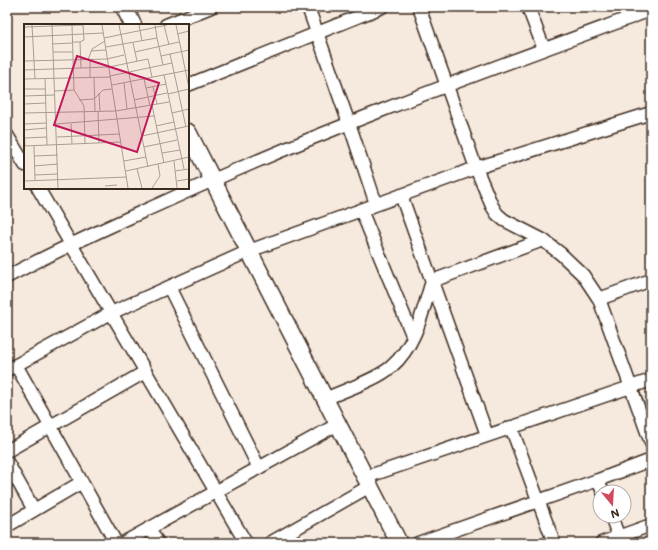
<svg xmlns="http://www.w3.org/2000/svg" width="658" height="550" font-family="Mali,sans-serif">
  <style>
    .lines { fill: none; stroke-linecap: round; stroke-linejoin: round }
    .minor-casing { stroke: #3b2a1e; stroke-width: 15 }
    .major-casing { stroke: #3b2a1e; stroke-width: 19 }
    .minor { stroke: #fff; stroke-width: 12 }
    .major { stroke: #fff; stroke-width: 16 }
    .inset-road { fill: none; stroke: #ab9d91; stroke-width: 1 }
    .view { fill: #c2185b; fill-opacity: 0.15; stroke: #c2185b; stroke-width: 2 }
    .inset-edge { fill: none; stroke: #3b2a1e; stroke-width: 2 }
  </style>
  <rect width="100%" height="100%" fill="#f6e9de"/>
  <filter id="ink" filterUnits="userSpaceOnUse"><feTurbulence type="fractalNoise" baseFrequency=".025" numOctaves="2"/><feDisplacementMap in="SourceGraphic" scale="8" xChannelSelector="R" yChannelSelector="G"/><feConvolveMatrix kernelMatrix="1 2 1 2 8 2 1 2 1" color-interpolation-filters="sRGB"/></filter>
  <g filter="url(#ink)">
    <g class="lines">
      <!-- minor casing -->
      <g class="minor-casing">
        <path id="minor" d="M308,7L353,135L376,204
          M419,7L476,168L492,206L497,214L504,220L543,240L561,254L583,275L599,299L651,443
          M528,7L544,49
          M166,25L211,7
          M188,85L382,7
          M7,135L25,165
          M38,188L246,543
          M401,195L487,435
          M361,210L413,337
          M7,277C58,249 111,226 164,202C323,129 485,71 648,11
          M169,287L259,468
          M599,299L651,280
          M16,365L116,543
          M7,370L111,313L249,251L476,168L651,113
          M325,399C345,390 376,380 391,367C416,346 423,310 432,281L543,240
          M511,427L554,543
          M7,451L145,372
          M7,462L34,510
          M366,477L651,380
          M598,480L603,492
          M611,516L621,543
          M7,526L82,482
          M149,528L158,543
          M123,543L338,424
          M270,543L370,486
          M418,543L598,480L651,460
          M601,543L651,525"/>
      </g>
      <!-- major casing -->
      <g class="major-casing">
        <path id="major" d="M124,7L133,25
          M188,132L399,543"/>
      </g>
      <!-- minor -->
      <use href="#minor" class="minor"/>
      <!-- major -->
      <use href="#major" class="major"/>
    </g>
  </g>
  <!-- overview -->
  <g transform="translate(24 24)">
    <rect width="165" height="165" fill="#f6e9de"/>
    <path class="inset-road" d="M8,1L11,55M28,1L34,164M48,1L50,66L60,82L61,120M78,1L104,164M95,1L124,143M115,1L118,17M140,1L145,21M152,1L165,64M0,3L59,1M153,10L165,7M0,13L79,9M80,14L143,1M133,14L139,41M48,18H56L57,44M56,18L60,16L59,1M109,19L113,37M28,20L48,19M82,23L133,14L131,1M67,27L82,26M29,28H49M111,28L155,18M146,30L162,103M137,32L165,26M64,36L68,25L81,17M66,36V54M0,37L83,35L100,31M0,46L85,43L124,35L128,53M140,51L160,145M86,52L148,39M70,54L71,87M0,55L87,53M21,55L23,121M120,55L126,82M100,59L103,85M88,61L165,46M129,63L133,80M122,64L142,60M0,65H21M31,67L50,66M75,69L76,87M144,70L165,65M0,72L31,71M55,76L70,75L79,66L88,65M110,76L143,69M0,80L22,79M128,81L140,139M74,87L75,119M0,89L92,87L145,78M148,89L165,85M0,100L23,99M32,100L130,92M47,100L48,120M132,102L150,98M0,105L1,122M0,106L23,104M118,112L165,102M33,113L96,110M1,114L23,113M0,122L97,118M10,122L11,156M120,123L153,116M138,129L156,126M10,132L34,131M100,137L122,133M150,137L153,164M10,142L34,140M113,145L118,164M102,147L165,133M151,147L165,145M11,151L34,150M0,157L103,153M153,157L165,155M81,162L93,161M128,164L136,152L134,140"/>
    <path class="view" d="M53,32L135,59L113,128L30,101Z"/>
    <rect width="165" height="165" class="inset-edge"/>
  </g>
  <!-- margin -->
  <rect width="658" height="550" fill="none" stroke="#fff" stroke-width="24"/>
  <rect x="12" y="12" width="634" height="526" fill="none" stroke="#3b2a1e" stroke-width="1.5" filter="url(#ink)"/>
  <!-- north arrow -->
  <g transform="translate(612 504) rotate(162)"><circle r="19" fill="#ffffff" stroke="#b1aaa5"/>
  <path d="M0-3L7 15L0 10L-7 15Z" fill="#d1495b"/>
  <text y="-6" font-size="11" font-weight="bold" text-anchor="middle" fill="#3b2a1e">N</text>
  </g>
</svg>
